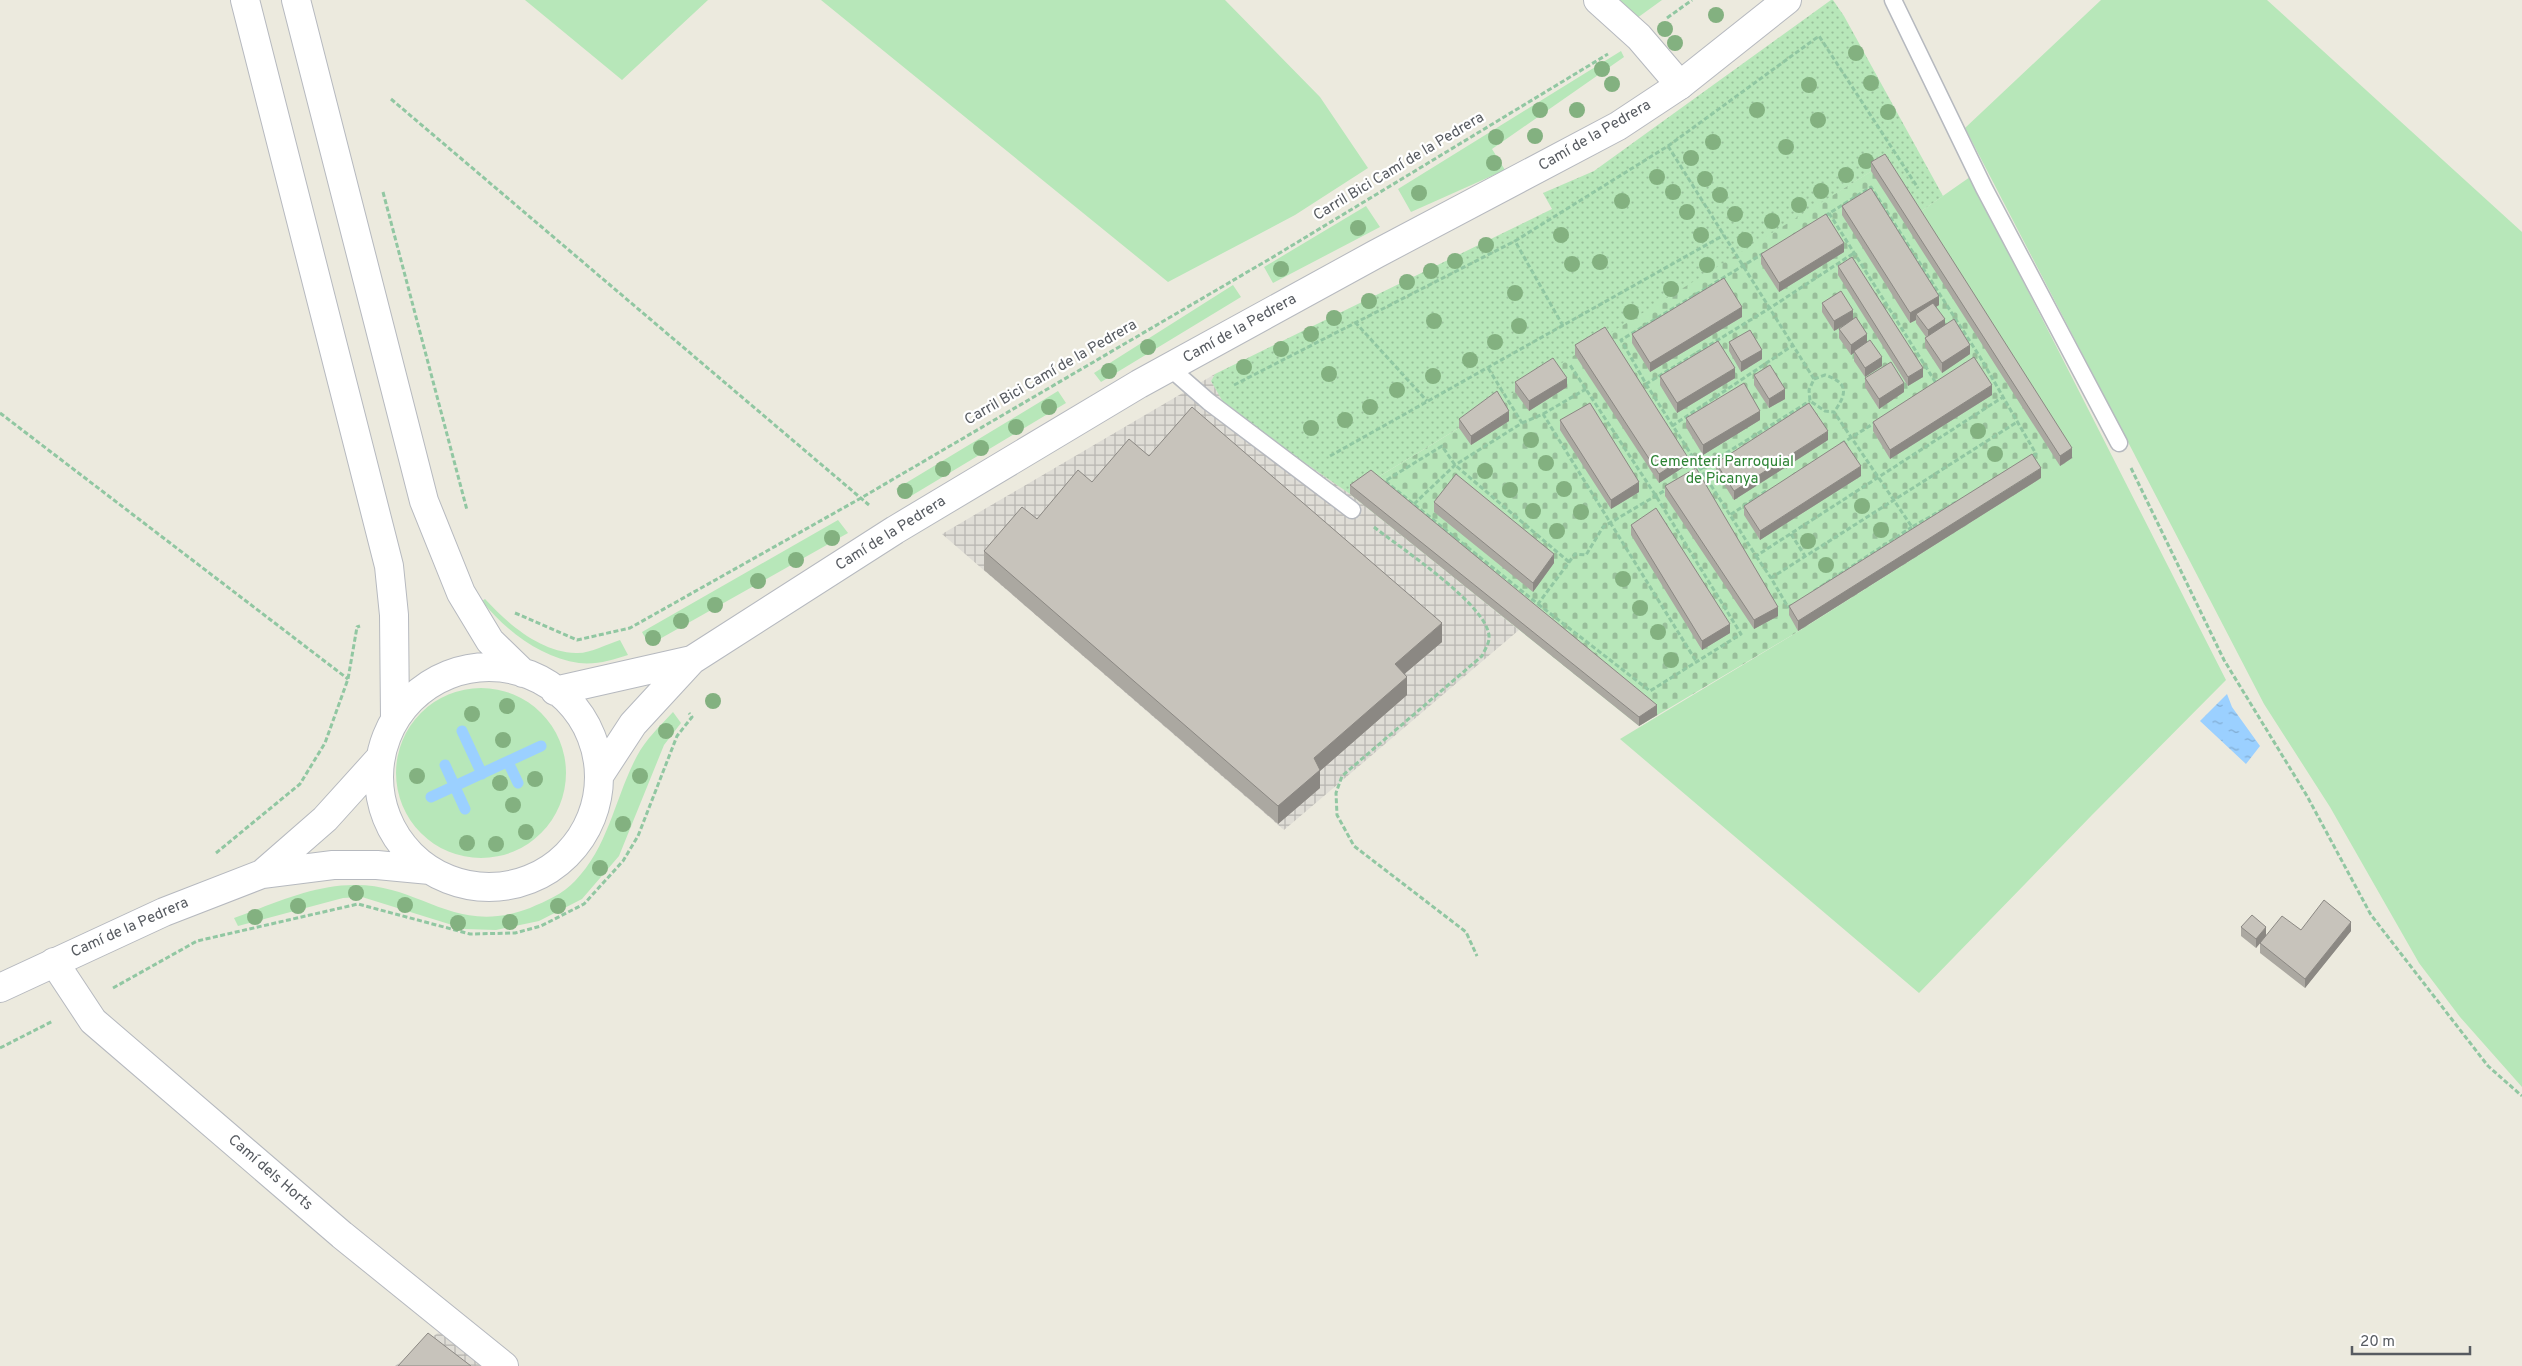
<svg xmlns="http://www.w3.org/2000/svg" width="2522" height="1366" font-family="Overpass,sans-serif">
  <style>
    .industrial { fill: url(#industrial-grid) }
    .grass { fill: #b7e7b9 }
    .cemetery { fill: url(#cemetery-stones) }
    .park { fill: url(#park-dots) }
    .water { fill: url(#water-ripples) }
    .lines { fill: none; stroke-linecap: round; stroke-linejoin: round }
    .stream { stroke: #9bd0ff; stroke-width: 11 }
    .service-casing { stroke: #b6b9bf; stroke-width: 19 }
    .minor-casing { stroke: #b6b9bf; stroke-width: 30 }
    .tertiary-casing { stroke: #b6b9bf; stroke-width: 30 }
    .path { stroke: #91c7a2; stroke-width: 3; stroke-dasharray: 5 2.5; stroke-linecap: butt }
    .service { stroke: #fff; stroke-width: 16 }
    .minor { stroke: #fff; stroke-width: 28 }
    .tertiary { stroke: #fff; stroke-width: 28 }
    .tree { fill: #83b180 }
    .wall { fill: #aba8a1 }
    .shaded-wall { fill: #8b8883 }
    .building { fill: #c7c3bb; stroke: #8b8883 }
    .labels { text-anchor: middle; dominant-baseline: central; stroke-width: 4.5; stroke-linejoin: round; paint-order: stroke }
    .street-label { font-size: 15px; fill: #575b61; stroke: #fff }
    .park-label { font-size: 15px; fill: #2d8334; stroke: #fff }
  </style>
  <defs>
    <pattern id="industrial-grid" width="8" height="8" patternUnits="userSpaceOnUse" patternTransform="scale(1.25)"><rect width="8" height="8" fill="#dfddd6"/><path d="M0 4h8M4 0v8" fill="none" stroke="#b8b6b1"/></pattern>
    <pattern id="cemetery-stones" width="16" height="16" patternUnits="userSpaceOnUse" patternTransform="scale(1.25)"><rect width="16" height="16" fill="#b7e7b9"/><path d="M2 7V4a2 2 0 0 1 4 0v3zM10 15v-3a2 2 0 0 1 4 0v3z" fill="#98be9a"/></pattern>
    <pattern id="park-dots" width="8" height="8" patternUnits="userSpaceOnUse" patternTransform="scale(1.25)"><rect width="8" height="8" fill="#b7e7b9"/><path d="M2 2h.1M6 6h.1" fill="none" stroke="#98be9a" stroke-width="1.8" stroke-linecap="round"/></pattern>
    <pattern id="water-ripples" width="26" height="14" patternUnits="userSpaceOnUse" patternTransform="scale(1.25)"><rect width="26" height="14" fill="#9bd0ff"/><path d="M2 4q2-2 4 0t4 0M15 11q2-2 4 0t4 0" fill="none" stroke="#81acd2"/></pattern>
  </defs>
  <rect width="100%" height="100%" fill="#eceade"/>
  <!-- industrial -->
  <path class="industrial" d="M1215,374L1211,381L1228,409L1350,494L1519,630L1284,830L942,534Z
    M439,1332L482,1366H395Z"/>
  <!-- grass -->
  <path class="grass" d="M525,0H708L622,80Z
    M821,0H1225L1320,97L1368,168L1295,215L1168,282Z
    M1613,0H1662L1633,21Z
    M2101,0H2267L2522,232V1087L2460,1017L2419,963L2330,807L2264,704L1965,128Z
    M1621,51L1624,57L1492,149L1505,170L1411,212L1398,189Z
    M1970,177L2226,680L2092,815L1919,993L1620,739L1799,631L2072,458L1917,214Z
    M1366,206L1380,227L1273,283L1264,267Z
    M1233,285L1241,297L1101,382L1094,373Z
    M1058,391L1066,403L906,499L896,489Z
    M838,520L848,533L649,645L642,632Z
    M485,599C508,624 540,652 576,653C589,654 607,644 620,640L628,655C613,660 596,665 579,663C541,658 505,630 482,601Z
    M396 773a85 85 0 1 1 170 0a85 85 0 1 1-170 0Z
    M673,712L681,723L664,745L619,856L582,899L539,921L496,930L465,929L362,897L343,898L238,926L234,918C273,904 313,885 354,885C422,884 454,937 530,908C546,901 563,894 575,881C609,846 615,797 637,756C646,739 660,726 673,712Z"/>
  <!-- cemetery -->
  <path class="cemetery" d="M1885,163L2073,458L1799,631L1639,726L1350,494L1459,428L1497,400Z"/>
  <!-- park -->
  <path class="park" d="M1831,0H1833L1844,16L1943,196L1917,214L1885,163L1515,392L1497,400L1459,428L1350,494L1227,409L1211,381L1215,374L1552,209L1543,193L1594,171Z"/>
  <!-- water -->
  <path class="water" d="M2227,694L2232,707L2260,746L2246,764L2200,721Z"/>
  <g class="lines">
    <!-- stream -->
    <path class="stream" d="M462,731L482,774
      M508,762L518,783
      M445,765L465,809
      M431,797L541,746"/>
    <!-- service casing -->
    <g class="service-casing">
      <path id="service" d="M1893,0L1984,188L2119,443
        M1170,368L1209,402L1352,510"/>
    </g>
    <!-- minor casing -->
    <g class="minor-casing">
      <path id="minor" d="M1598,0L1639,37L1680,85
        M54,962L93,1021L342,1235L504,1366"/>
    </g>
    <!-- tertiary casing -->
    <g class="tertiary-casing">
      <path id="tertiary" d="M245,0L389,566L394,615L395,719
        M296,0L424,501L461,593L490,641L523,673
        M379 777a110 110 0 1 1 220 0a110 110 0 1 1-220 0Z
        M555,691L692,660
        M599,776L633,724L692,660L895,530L1139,384L1376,254L1618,126L1680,85L1787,0
        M262,874L325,819L381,757
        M0,988L164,912L262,874L333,865H377L430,870"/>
    </g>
    <!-- path -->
    <path class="path" d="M1667,18L1692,0
      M391,99L869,505
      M1668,146L1814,379L1809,390L1810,401L1825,411L1834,412L1912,527L1958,501
      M383,192L467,510
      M1829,213L1936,383
      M1825,216L1871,187L1980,357L2036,454L2032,457
      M1764,253L1621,340L1646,384L1770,308L1854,253
      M1355,322L1427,401
      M1563,326L1515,241L1668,146L1819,36L1918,188
      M1814,379L1825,375C1849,383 1847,394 1834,412
      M1646,384L1730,515
      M1234,385L1515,241
      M0,413L348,679
      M1543,414L1586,389
      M1522,423L1543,414L1696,661
      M1672,426L1792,346
      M1841,444L1876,422
      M1330,456L1724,235
      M2131,468L2224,660L2307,796L2371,915L2488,1066L2522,1096
      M1694,473L1810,401
      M1766,491L1730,515L1756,556L2003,397
      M1414,504L1455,465L1522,423L1488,368
      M1374,527C1399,547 1491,607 1489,638C1489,644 1484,651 1482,656L1342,776L1336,793L1337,815L1354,846L1466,932L1477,956
      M1791,534L1805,556
      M1756,556L1771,578
      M1569,562L1455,465L1442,446L1385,481L1538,604L1575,554L1586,555L1603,527L1669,488
      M1814,591L1912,527
      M1538,604L1650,691L1741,634L1656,496L1570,365
      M1792,605L1788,607L1771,578L2017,422
      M515,613L577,640L630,628L861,498L1273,257L1608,54
      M216,853L300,784L325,743L348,679L357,627L360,626
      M113,988L197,941L358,904L470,934L515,933L541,926L584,904L623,861L638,836L677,736L692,717L689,713
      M0,1048L53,1021"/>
    <!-- service -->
    <use href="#service" class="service"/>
    <!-- minor -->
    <use href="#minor" class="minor"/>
    <!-- tertiary -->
    <use href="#tertiary" class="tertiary"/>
  </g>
  <!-- trees -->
  <g class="tree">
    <circle cx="1716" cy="15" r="8"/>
    <circle cx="1665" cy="29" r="8"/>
    <circle cx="1675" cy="43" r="8"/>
    <circle cx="1856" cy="53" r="8"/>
    <circle cx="1602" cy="69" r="8"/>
    <circle cx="1871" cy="83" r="8"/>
    <circle cx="1612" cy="84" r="8"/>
    <circle cx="1809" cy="85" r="8"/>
    <circle cx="1540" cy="110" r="8"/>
    <circle cx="1577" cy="110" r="8"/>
    <circle cx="1757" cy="110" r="8"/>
    <circle cx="1888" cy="112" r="8"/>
    <circle cx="1818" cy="120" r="8"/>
    <circle cx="1535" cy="136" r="8"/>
    <circle cx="1496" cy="137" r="8"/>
    <circle cx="1713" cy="142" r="8"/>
    <circle cx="1786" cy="147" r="8"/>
    <circle cx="1691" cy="158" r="8"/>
    <circle cx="1866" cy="161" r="8"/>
    <circle cx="1494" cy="163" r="8"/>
    <circle cx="1846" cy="175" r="8"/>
    <circle cx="1657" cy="177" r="8"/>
    <circle cx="1705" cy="179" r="8"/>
    <circle cx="1821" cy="191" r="8"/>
    <circle cx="1673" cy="192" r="8"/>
    <circle cx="1419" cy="193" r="8"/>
    <circle cx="1720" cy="195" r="8"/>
    <circle cx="1622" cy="201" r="8"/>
    <circle cx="1799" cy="205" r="8"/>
    <circle cx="1687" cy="212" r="8"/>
    <circle cx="1735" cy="214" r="8"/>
    <circle cx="1772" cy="221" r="8"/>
    <circle cx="1358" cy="228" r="8"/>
    <circle cx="1561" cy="235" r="8"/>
    <circle cx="1701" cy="235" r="8"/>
    <circle cx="1745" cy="240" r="8"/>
    <circle cx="1486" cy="245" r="8"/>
    <circle cx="1455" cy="261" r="8"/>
    <circle cx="1600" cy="262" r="8"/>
    <circle cx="1572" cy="264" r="8"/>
    <circle cx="1707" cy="265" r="8"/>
    <circle cx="1281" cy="269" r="8"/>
    <circle cx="1431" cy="271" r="8"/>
    <circle cx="1407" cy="282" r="8"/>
    <circle cx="1671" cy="289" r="8"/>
    <circle cx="1515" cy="293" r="8"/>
    <circle cx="1369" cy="301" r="8"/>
    <circle cx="1631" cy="312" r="8"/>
    <circle cx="1334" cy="318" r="8"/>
    <circle cx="1434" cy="321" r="8"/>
    <circle cx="1519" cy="326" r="8"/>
    <circle cx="1311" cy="334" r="8"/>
    <circle cx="1495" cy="342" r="8"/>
    <circle cx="1148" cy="347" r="8"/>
    <circle cx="1281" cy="349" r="8"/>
    <circle cx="1470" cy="360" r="8"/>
    <circle cx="1244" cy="367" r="8"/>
    <circle cx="1109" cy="371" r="8"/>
    <circle cx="1329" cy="374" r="8"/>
    <circle cx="1433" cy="376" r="8"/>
    <circle cx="1397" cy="390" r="8"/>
    <circle cx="1049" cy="407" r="8"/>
    <circle cx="1370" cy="407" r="8"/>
    <circle cx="1345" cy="420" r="8"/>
    <circle cx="1016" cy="427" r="8"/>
    <circle cx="1311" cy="428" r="8"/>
    <circle cx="1978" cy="431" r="8"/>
    <circle cx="1531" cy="440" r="8"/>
    <circle cx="981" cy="448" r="8"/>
    <circle cx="1995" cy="454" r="8"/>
    <circle cx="1546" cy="463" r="8"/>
    <circle cx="943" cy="469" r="8"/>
    <circle cx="1485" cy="471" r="8"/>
    <circle cx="1564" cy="489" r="8"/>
    <circle cx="1510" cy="490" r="8"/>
    <circle cx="905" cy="491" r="8"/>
    <circle cx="1862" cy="506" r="8"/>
    <circle cx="1533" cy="511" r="8"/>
    <circle cx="1581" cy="512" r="8"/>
    <circle cx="1881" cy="530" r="8"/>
    <circle cx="1557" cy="531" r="8"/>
    <circle cx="832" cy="538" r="8"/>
    <circle cx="1808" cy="541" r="8"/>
    <circle cx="796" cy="560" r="8"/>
    <circle cx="1826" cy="565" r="8"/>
    <circle cx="1623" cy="579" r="8"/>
    <circle cx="758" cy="581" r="8"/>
    <circle cx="715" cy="605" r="8"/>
    <circle cx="1640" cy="608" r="8"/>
    <circle cx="681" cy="621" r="8"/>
    <circle cx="1658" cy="632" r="8"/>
    <circle cx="653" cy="638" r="8"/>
    <circle cx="1671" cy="660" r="8"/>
    <circle cx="713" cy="701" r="8"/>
    <circle cx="507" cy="706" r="8"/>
    <circle cx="472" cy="714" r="8"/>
    <circle cx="666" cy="731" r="8"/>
    <circle cx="503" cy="740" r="8"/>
    <circle cx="417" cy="776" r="8"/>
    <circle cx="640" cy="776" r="8"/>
    <circle cx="535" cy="779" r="8"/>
    <circle cx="500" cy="783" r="8"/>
    <circle cx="513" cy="805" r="8"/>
    <circle cx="623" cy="824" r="8"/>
    <circle cx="526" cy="832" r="8"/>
    <circle cx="467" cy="843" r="8"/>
    <circle cx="496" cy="844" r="8"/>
    <circle cx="600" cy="868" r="8"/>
    <circle cx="356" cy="893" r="8"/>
    <circle cx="405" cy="905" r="8"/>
    <circle cx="298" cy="906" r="8"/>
    <circle cx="558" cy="906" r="8"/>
    <circle cx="255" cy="917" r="8"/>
    <circle cx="510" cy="922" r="8"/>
    <circle cx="458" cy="923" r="8"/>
  </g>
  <!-- wall -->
  <path class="wall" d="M1871,162L2072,458L2060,466L1871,171Z
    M1842,206L1939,305L1936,307L1945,325L1970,354L1942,373L1925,347V338L1926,337L1916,323V320L1910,323L1842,215Z
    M1844,252L1779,292L1761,264V254Z
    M1838,266L1923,377L1908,386L1838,275Z
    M1822,303L1853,319L1882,366L1865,377L1854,361V353L1851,355L1839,338V329L1848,323L1834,331L1822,312Z
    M1742,317L1650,372L1632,343V334Z
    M1729,342L1762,359L1741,372L1729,351Z
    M1575,345L1687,465L1659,483L1575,355Z
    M1754,375L1785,399L1769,408L1754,385Z
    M1660,376L1735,378L1677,413L1660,385Z
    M1865,378L1904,392L1879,409L1865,387Z
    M1515,382L1567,387L1529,411L1515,392Z
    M1992,395L1890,459L1873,431V422Z
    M1686,418L1760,420L1703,455L1686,427Z
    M1459,419L1509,421L1471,445L1459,428Z
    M1560,420L1639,492L1611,509L1560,430Z
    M1828,440L1734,500L1716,472V463Z
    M1149,456L1442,642L1404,674L1407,695L1320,771V788L1278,824L984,570V551L1037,519L1092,482Z
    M1861,476L1760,540L1744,515V506Z
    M2041,478L1798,631L1789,615V606Z
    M1350,485L1657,715L1639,726L1350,494Z
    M1665,486L1778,616L1754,629L1665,496Z
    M1434,502L1554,563L1533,592L1434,512Z
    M1631,525L1730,633L1702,650L1631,535Z
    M2241,927L2266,936L2256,948L2241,936Z
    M2301,930L2351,931L2305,988L2260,953V943Z"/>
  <!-- shaded-wall -->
  <path class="shaded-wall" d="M1844,243V252L1779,292V283Z
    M1939,296V305L1919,318L1916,314V320L1910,323V313Z
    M1742,307V317L1650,372V363Z
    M1853,310V320L1834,331V321Z
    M1945,319V329L1928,339V330Z
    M1867,334V343L1851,355V345Z
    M1970,345V354L1942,373V363Z
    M1762,350V359L1741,372V362Z
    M1882,357V366L1865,377V368Z
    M1735,368V378L1677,413V403Z
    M1923,368V377L1908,386V377Z
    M1567,378V387L1529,411V401Z
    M1904,383V392L1879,409V399Z
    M1992,385V395L1890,459V450Z
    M1785,389V399L1769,408V399Z
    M1509,411V421L1471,445V436Z
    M1760,411V420L1703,455V445Z
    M1828,431V440L1734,500V491Z
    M2072,448V458L2060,466V456Z
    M1687,456V465L1659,483V474Z
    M1861,466V476L1760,540V531Z
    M2041,468V478L1798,631V621Z
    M1639,482V492L1611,509V500Z
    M1554,554V563L1533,592V583Z
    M1778,607V616L1754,629V620Z
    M1442,623V642L1395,682V664Z
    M1730,624V633L1702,650V641Z
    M1407,677V695L1320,771V788L1278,824V806L1314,758Z
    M1657,705V715L1639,726V717Z
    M2351,922V931L2305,988V979Z
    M2266,927V936L2256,948V939Z"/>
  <!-- building -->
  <path class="building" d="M1885,154L2072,448L2060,456L1871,162Z
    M1871,188L1939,296L1910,313L1842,206Z
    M1826,214L1844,243L1779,283L1761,254Z
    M1852,257L1923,368L1908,377L1838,266Z
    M1724,278L1742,307L1650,363L1632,334Z
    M1841,291L1853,310L1834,321L1822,303Z
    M1933,303L1945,319L1928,330L1916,314Z
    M1856,317L1867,334L1851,345L1839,329Z
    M1954,319L1970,345L1942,363L1925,338Z
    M1605,327L1687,456L1659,474L1575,345Z
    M1750,330L1762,350L1741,362L1729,342Z
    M1870,340L1882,357L1865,368L1854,351Z
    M1718,341L1735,368L1677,403L1660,376Z
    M1974,357L1992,385L1890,450L1873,422Z
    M1553,358L1567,378L1529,401L1515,382Z
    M1891,362L1904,383L1879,399L1865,378Z
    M1770,365L1785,389L1769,399L1754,375Z
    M1744,383L1760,411L1703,445L1686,418Z
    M1497,391L1509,411L1471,436L1459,419Z
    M1590,403L1639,482L1611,500L1560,420Z
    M1809,403L1828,431L1734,491L1716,463Z
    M1192,407L1442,623L1395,664L1407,677L1314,758L1320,770L1278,806L984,551L1022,507L1037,519L1078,470L1092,482L1129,439L1149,456Z
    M1844,441L1861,466L1760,531L1744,506Z
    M2032,454L2041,468L1798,621L1789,606Z
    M1696,468L1778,607L1754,620L1665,486Z
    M1371,470L1657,705L1639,717L1350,485Z
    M1456,474L1554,554L1533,583L1434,502Z
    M1656,508L1730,624L1702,641L1631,525Z
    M2324,900L2351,922L2305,979L2260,943L2282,916L2301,930Z
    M2252,915L2266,927L2256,939L2241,927Z
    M428,1333L471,1366H398Z"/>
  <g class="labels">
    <!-- street labels -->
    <g class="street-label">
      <text transform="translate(1595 136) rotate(-30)">Camí de la Pedrera</text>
      <text transform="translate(1399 167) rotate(-31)">Carril Bici Camí de la Pedrera</text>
      <text transform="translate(1240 329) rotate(-29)">Camí de la Pedrera</text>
      <text transform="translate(1051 373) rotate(-30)">Carril Bici Camí de la Pedrera</text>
      <text transform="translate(891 534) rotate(-32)">Camí de la Pedrera</text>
      <text transform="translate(130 928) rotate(-24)">Camí de la Pedrera</text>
      <text transform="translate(270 1173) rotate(41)">Camí dels Horts</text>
    </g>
    <!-- park labels -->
    <g class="park-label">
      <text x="1722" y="462">Cementeri Parroquial<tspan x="1722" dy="17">de Picanya</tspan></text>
    </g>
  </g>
  <!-- scale -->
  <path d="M2352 1346v8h118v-8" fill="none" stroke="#575b61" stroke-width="2.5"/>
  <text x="2360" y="1346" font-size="15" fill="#575b61" stroke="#ffffff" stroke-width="4" paint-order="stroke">20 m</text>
</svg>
